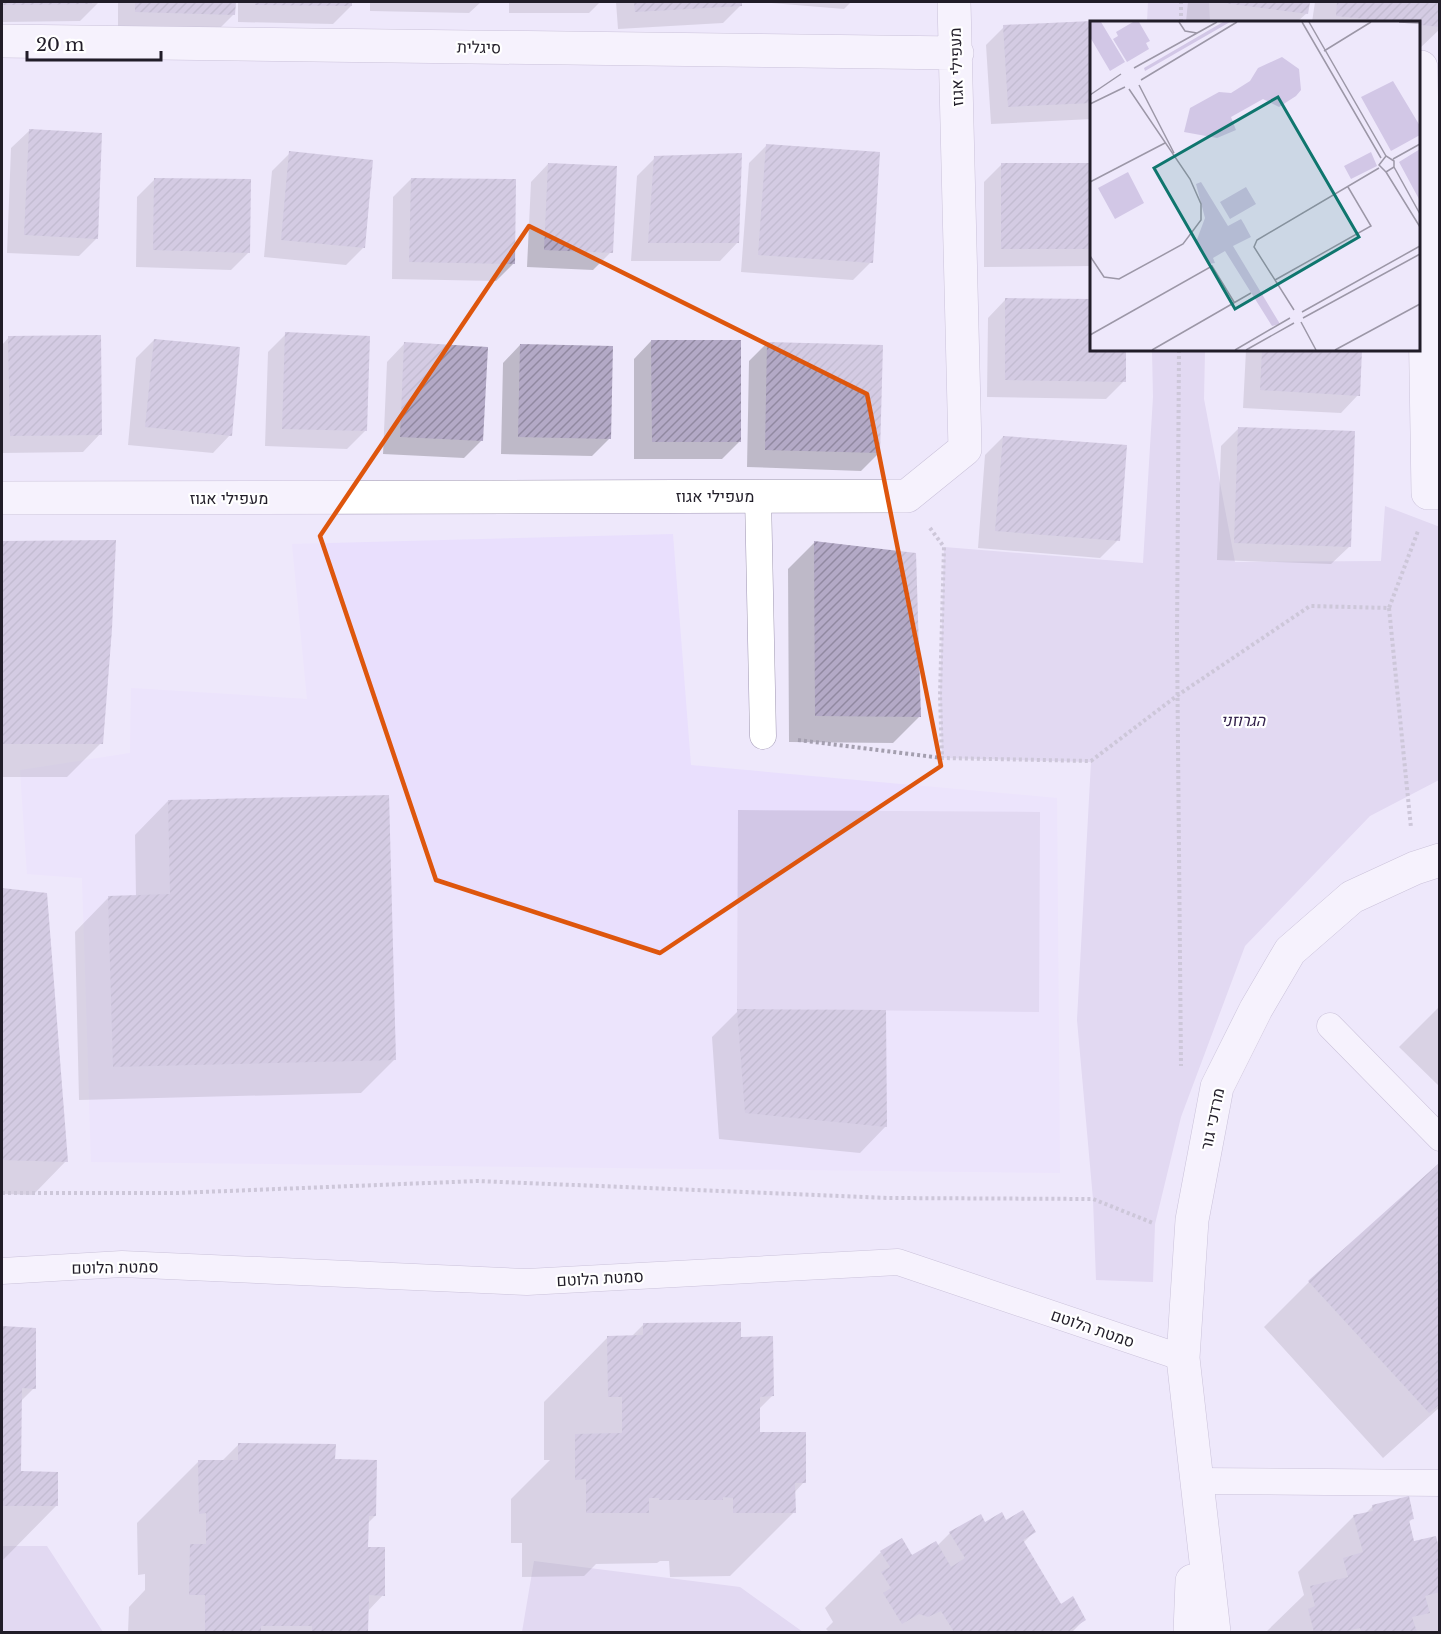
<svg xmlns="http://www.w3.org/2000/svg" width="1441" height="1634" font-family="'Libre Baskerville',Heebo,serif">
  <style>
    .built { fill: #e9dffd }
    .green { fill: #d2c7e6 }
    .shadow { fill: #0003 }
    .building { fill: url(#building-hatch) }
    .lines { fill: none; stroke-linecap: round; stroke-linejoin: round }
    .lane-casing { stroke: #9f96b2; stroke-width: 27 }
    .street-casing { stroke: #9f96b2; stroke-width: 34 }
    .path { stroke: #a49faf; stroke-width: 4; stroke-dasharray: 3 3; stroke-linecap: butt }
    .lane { stroke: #fff; stroke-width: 26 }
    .street { stroke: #fff; stroke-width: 33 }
    .marked { fill: none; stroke: #de560d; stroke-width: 4.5; stroke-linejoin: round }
    .labels { text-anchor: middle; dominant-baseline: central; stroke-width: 4.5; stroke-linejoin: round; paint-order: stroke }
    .street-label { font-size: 16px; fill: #211d28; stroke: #fff }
    .park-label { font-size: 16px; font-style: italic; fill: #35234e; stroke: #fff }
    .inset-road { fill: none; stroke: #9c97a7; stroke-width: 1.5 }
    .view { fill: #0f766e; fill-opacity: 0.15; stroke: #0f766e; stroke-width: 3 }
    .inset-edge { fill: none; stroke: #211d28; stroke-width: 3 }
  </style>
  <defs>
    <pattern id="building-hatch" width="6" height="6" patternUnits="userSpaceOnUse" patternTransform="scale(1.5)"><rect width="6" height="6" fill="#b3a9c6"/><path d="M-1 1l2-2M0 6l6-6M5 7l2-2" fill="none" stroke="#9189a1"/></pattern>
  </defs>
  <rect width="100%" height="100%" fill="#eee8fb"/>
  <!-- built -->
  <path class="built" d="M673,534L691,765L1057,798L1060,1173L91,1162L82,878L27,874L20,770L130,753L131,688L307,699L292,544Z"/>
  <!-- green -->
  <path class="green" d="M1148,2H1209L1210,22H1147Z
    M1152,350H1205L1204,399L1235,562L1381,561L1385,506L1440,527L1439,780L1370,816L1245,946L1181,1117L1155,1224L1153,1282L1096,1280L1093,1199L1077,1020L1091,762L942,758L940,695L944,547L1143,563L1153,397Z
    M738,810L1040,812L1039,1012L737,1009Z
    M2,1546H47L103,1632H2Z
    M534,1561L740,1587L803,1632H522Z"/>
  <!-- shadow -->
  <path class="shadow" d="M2,2H98V3L80,21L2,22Z
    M118,2H234V14L216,32L118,29Z
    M238,2H351V6L333,24L238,22Z
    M370,2H481L469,13L370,11Z
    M509,2H600L589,13H509Z
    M616,2H741V5L723,23L618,29Z
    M759,2H851L844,9Z
    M1188,2H1308L1307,13L1297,22H1186Z
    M1315,2H1440V29L1418,50V22H1312Z
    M1116,21L1092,22V119L991,124L986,45L1004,27Z
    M29,131L97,238L79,256L7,253L11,148Z
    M766,146L871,262L853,280L741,272L749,163Z
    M290,153L363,248L346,265L264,257L272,171Z
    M655,158L737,243L720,261H631L637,176Z
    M548,164L611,252L593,270L527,267L531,182Z
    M1002,164H1092V266L984,267V182Z
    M155,179L249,252L231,270L136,267L137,197Z
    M411,179L514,263L496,281L392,279L393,197Z
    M1005,300L1092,350H1124V381L1106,399L987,397L988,318Z
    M286,334L365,431L347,449L265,446L268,352Z
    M9,337L100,434L83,452L2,453V345Z
    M154,340L230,435L213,453L128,445L136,358Z
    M651,341L740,441L722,459H634V359Z
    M767,343L879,453L861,471L747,467L749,361Z
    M404,344L482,440L464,458L383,454L387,362Z
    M520,345L610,438L592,456L501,454L503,363Z
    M1246,350H1361L1358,395L1341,413L1243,408Z
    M1239,428L1349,547L1331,564L1217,560L1221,446Z
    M1003,437L1118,540L1100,558L978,548L985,455Z
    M114,541L101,743L67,777H2V542Z
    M814,543L919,717L893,743L789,742L788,569Z
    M168,801L394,1060L361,1093L79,1100L75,932L108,898L136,897L135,835Z
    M2,890L46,894L66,1161L33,1195L2,1194Z
    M1440,1006V1087L1399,1047Z
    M738,1011L886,1126L860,1153L719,1139L712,1037Z
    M1438,1166L1440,1407L1383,1458L1264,1327L1309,1282Z
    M644,1324L739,1339L772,1396L758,1410L759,1434L804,1482L794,1493V1512L730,1576L670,1577L669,1561H660L657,1563L596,1564L584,1576L522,1577V1543H511V1499L550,1460H544V1402L608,1337H631Z
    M2,1326L34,1330V1388L20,1402V1473L57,1505L2,1561Z
    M239,1444L333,1461L375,1516L367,1524V1548L383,1595L367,1612V1632H128L129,1607L145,1590V1574L138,1575L137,1523L199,1461H222Z
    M1373,1506L1413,1518L1409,1522L1413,1543L1439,1558L1440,1632H1266L1304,1595L1298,1572L1354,1516L1365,1514Z
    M980,1516L984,1524L1006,1522L1034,1532L1023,1543L1060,1606L1084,1620L1072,1632H829L826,1629L833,1622L825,1608L881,1552L911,1557L937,1546L950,1533Z"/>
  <!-- building -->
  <path class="building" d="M2,2H92V4L2,5Z
    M135,2H236L235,15L135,12Z
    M255,2H352V6L255,5Z
    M634,2H742V6L635,12Z
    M1216,2H1310L1308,14Z
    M1337,2H1440V27L1336,16Z
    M1092,21V103L1008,107L1003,25Z
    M29,129L102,133L98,239L24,235Z
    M766,144L880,152L873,263L758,255Z
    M289,151L373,160L365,248L281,240Z
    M742,153L739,243H648L654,156Z
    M548,163L617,166L613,253L544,250Z
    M1001,163H1092V249H1001Z
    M154,178L251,179L250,253L153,250Z
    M411,178L516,179L515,264L409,262Z
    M1005,298L1092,299V350H1126V382L1005,380Z
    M285,332L370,336L367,431L282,429Z
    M101,335L102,435L10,436L8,336Z
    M154,339L240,347L232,436L145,427Z
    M651,340H741V442H652Z
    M404,342L488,347L483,441L400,437Z
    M767,342L883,345L880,453L765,450Z
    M520,344L613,346L611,439L518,437Z
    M1262,350H1362L1360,396L1260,390Z
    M1238,427L1355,431L1351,547L1234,543Z
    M1003,436L1127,445L1120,541L995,531Z
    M116,540L112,629L103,744H2V541Z
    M814,541L916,553L921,717L815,716Z
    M389,795L396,1060L113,1067L108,896L170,894L168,800Z
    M2,888L47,893L68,1162L2,1160Z
    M737,1009L886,1010L887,1127L745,1113Z
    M1438,1164L1440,1404L1429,1413L1308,1281Z
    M741,1322V1337L773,1336L774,1396L760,1397V1432H806V1483H795L796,1513H733V1498L723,1497V1500H659V1498H649V1513H586V1479L575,1480V1434L622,1433V1397H608L607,1336L643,1335V1323Z
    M2,1326L36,1328V1389L22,1388L21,1471L58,1472V1506H2Z
    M238,1443L336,1444L335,1459L377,1460L376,1516H369L368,1547H385V1596L369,1595L368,1632H312V1626H261V1632H205V1595H189L190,1544H206V1513L199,1514L198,1460H238Z
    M1409,1496L1414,1519L1409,1520L1414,1541L1436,1536L1440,1552V1592L1425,1596L1430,1613L1412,1617L1417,1632H1361L1360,1628L1342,1632H1314L1308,1609L1315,1606L1310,1586L1348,1577L1343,1558L1363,1552L1353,1515L1373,1511L1372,1505Z
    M1023,1510L1036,1532L1023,1540L1061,1604L1073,1596L1086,1620L1070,1630L1071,1632H954L941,1611L928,1617L919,1614L902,1624L883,1593L891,1588L881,1572L890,1567L880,1551L902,1538L912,1555L936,1541L951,1567L965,1558L949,1532L981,1514L985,1522L1002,1512L1006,1520Z"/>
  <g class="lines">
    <!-- lane casing -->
    <g class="lane-casing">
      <path id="lane" d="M758,496L763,736
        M1330,1026L1440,1138
        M2,1271L122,1264L527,1282L898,1262L1183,1358
        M1196,1481L1440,1483"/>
    </g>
    <!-- street casing -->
    <g class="street-casing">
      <path id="street" d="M2,41L957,53
        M1421,67L1428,493H1440
        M2,498L907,496L965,449L954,2
        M1190,1632L1192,1581
        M1214,1632L1183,1358L1192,1220L1217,1087L1256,1009L1290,951L1352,897L1415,868L1440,860"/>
    </g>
    <!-- path -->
    <path class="path" d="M1181,22V2
      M1179,350L1177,638L1181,1066
      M930,528L944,547L940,695L942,758
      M1389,608L1411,828
      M798,740L942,758L1091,761L1178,695L1310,606L1389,608L1418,531
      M2,1193H177L478,1181L889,1198L1093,1199L1153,1223"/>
    <!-- lane -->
    <use href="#lane" class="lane"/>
    <!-- street -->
    <use href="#street" class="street"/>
  </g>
  <!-- marked area -->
  <path d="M0 0H1441V1634H0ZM529,226L867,394L941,766L660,953L436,880L320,536Z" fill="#eee8fb" fill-opacity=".55" fill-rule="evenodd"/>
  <path class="marked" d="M529,226L867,394L941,766L660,953L436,880L320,536Z"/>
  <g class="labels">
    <!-- street labels -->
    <g class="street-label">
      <text transform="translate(479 47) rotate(1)">סיגלית</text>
      <text transform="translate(956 67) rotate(-92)">מעפילי אגוז</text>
      <text x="715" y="496">מעפילי אגוז</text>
      <text x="229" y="498">מעפילי אגוז</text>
      <text transform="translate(1212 1119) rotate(-78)">מרדכי גור</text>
      <text transform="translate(115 1267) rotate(-1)">סמטת הלוטם</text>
      <text transform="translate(600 1278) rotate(-3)">סמטת הלוטם</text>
      <text transform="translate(1093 1328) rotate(19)">סמטת הלוטם</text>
    </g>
    <!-- park labels -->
    <g class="park-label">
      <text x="1243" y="720">הגרוזני</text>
    </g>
  </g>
  <!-- overview -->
  <g transform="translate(1090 21)">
    <rect width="330" height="330" fill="#eee8fb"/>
    <path d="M0,1H11L35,41L20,50L0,16ZM43,1H49L60,20L56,22L59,28L37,41L23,18L28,15L26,11ZM133,1H140L55,50L54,47ZM192,36L209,48L211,69L206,75L189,86L173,78L141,96L146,109L127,117L94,111L100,87L129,71L141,72L160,60L168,47ZM303,60L330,105V114L301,130L271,76ZM330,128V180L309,141ZM281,131L287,145L261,158L254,145ZM38,151L54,182L25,198L8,167ZM111,161L138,205L151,198L154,203L161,216L143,225L190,303L182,305L135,230L123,237L125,242L118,243L106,221L115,197L106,163ZM156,166L166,183L140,198L130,181Z" fill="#d2c7e6"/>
    <path class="inset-road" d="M89,1L95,10L107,12M212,1L291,137M219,1L296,135L304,140V146L296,151L289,144L296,135M309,1L330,2M234,30L281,1M44,47L127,1M51,59L147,1M49,64L84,132M0,74L31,53M0,83L35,66M303,138L330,123M304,146L330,193M296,151L330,206M0,161L75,122M0,235L14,256L29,258L93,223L111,199V183L100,158L39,68M185,259L281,205L258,166M204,289L164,226L167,219L289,147M212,291L330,225M213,297L330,233M211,301L226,329M0,314L122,245L144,281M62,329L161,272M145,329L200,297M156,329L204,302M245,329L330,283"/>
    <path class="view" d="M188,76L269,216L145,288L64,147Z"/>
    <rect width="330" height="330" class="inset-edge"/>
  </g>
  <!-- border -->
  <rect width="1441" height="1634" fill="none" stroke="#211d28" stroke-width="6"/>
  <!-- scale -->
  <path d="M27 51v9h134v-9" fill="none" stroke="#211d28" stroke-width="3"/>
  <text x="36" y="51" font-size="18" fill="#211d28" stroke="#ffffff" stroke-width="4.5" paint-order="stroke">20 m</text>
</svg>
